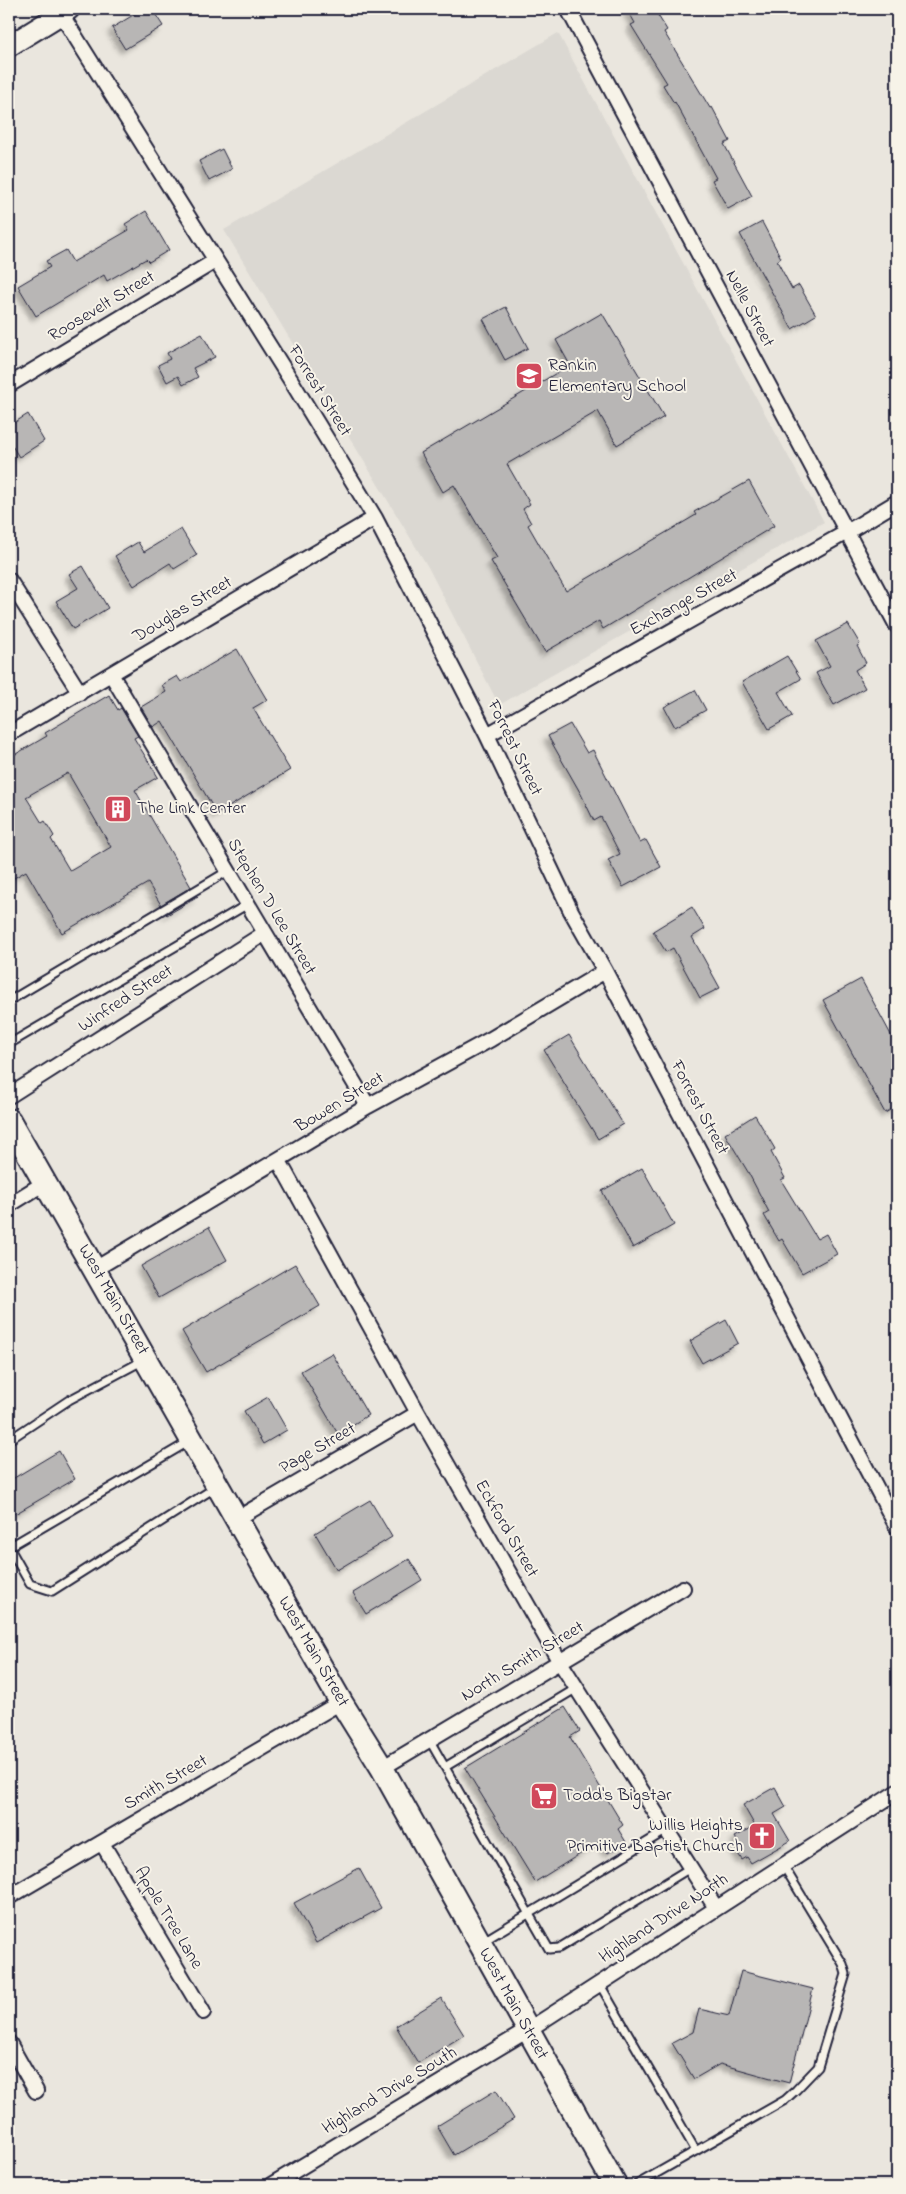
<svg xmlns="http://www.w3.org/2000/svg" width="906" height="2194" font-family="'Indie Flower',sans-serif">
  <style>
    .built { fill: #dbd8d2 }
    .building { fill: #b8b6b5; stroke: #22223b; fill-rule: evenodd; filter: url(#shadow) }
    .lines { fill: none; stroke-linecap: round; stroke-linejoin: round }
    .lane-casing { stroke: #22223b; stroke-width: 11 }
    .street-casing { stroke: #22223b; stroke-width: 18 }
    .secondary-casing { stroke: #22223b; stroke-width: 24 }
    .primary-casing { stroke: #22223b; stroke-width: 26 }
    .lane { stroke: #f7f3e8; stroke-width: 7 }
    .street { stroke: #f7f3e8; stroke-width: 14 }
    .secondary { stroke: #f7f3e8; stroke-width: 20 }
    .primary { stroke: #f7f3e8; stroke-width: 22 }
    .labels { text-anchor: middle; dominant-baseline: central; stroke-width: 4; stroke-linejoin: round; paint-order: stroke }
    .street-label { font-size: 18px; fill: #22223b; stroke: #f7f3e8 }
    .poi-label { font-size: 18px; fill: #22223b; stroke: #f7f3e8; text-anchor: start }
  </style>
  <defs>
    <filter id="shadow"><feDropShadow dx="-4.5" dy="4.5" stdDeviation="2.5" flood-color="#0004"/></filter>
  </defs>
  <rect width="100%" height="100%" fill="#eae6de"/>
  <filter id="ink" filterUnits="userSpaceOnUse"><feTurbulence type="fractalNoise" baseFrequency=".02" numOctaves="2"/><feDisplacementMap in="SourceGraphic" scale="10" xChannelSelector="R" yChannelSelector="G"/><feConvolveMatrix kernelMatrix="1 2 1 2 8 2 1 2 1" color-interpolation-filters="sRGB"/></filter>
  <g filter="url(#ink)">
    <!-- built -->
    <path class="built" d="M558,33L824,522L499,705L428,567L224,230Z"/>
    <!-- building -->
    <path class="building" d="M143,9H152L163,26L125,49L112,28Z
      M627,9H654L667,30L664,32L710,108L712,107L730,141L724,144L752,196L728,209L712,180L716,178L675,102L674,103L663,85L667,83L631,25L635,23Z
      M222,149L232,169L209,181L199,161Z
      M146,211L169,250L149,262L146,259L107,281L104,275L36,316L18,286L50,267L46,261L66,250L73,262L129,230L125,224Z
      M762,222L781,258L777,261L792,289L799,285L816,315L792,329L740,234Z
      M506,307L528,348L505,360L483,319Z
      M602,313L664,417L617,445L598,411L507,464L530,504L523,509L531,523L528,525L566,591L696,515L694,512L749,481L774,526L603,629L599,621L545,652L491,561L497,558L454,485L443,492L421,453L570,365L556,340Z
      M202,334L215,357L193,368L198,377L183,385L178,376L167,382L158,365L170,359L167,353Z
      M28,414L44,441L19,457L9,441V426Z
      M181,529L197,555L174,569L170,563L134,586L115,556L138,542L144,552Z
      M83,566L108,608L73,629L56,601L78,588L69,574Z
      M848,624L860,644L857,646L866,663L855,670L865,688L834,705L816,673L830,666L816,641Z
      M237,649L267,700L253,708L290,770L217,814L162,721L153,727L141,707L166,692L162,685L177,676L181,682Z
      M787,656L801,679L778,692L792,716L769,729L742,682Z
      M695,690L706,710L675,727L664,707Z
      M109,695L118,710L121,708L138,736L134,738L158,777L135,790L191,887L161,905L148,883L62,933L26,871L9,881V758L47,736L45,733ZM68,773L111,847L70,871L51,839L54,836L45,821L42,823L26,797Z
      M570,724L587,753L593,750L640,843L646,840L661,867L623,887L608,860L620,854L601,817L594,821L581,794L548,736Z
      M197,896L198,897L167,915L166,914Z
      M692,907L705,929L692,937L720,988L700,998L673,948L666,952L653,931Z
      M861,979L897,1046V1106L885,1113L823,1000Z
      M569,1035L623,1124L598,1139L544,1050Z
      M755,1115L775,1149L771,1152L785,1178L781,1180L817,1239L826,1234L837,1254L802,1273L782,1239L779,1241L764,1215L769,1212L748,1172L725,1134Z
      M642,1168L674,1225L633,1248L602,1191Z
      M209,1227L227,1260L159,1298L141,1266Z
      M295,1264L320,1306L206,1372L182,1331Z
      M726,1320L738,1343L702,1363L690,1341Z
      M332,1353L368,1415L338,1434L301,1371Z
      M268,1397L287,1430L263,1444L244,1411Z
      M59,1451L75,1479L15,1514L9,1503V1481Z
      M370,1500L392,1537L337,1570L315,1533Z
      M409,1559L422,1580L366,1614L353,1593Z
      M565,1707L580,1731L570,1737L623,1825L618,1829L626,1842L608,1853L601,1841L535,1882L465,1768Z
      M775,1787L786,1807L774,1814L790,1841L751,1863L747,1857L742,1860L734,1847L739,1844L735,1837L755,1826L743,1805Z
      M359,1868L381,1908L316,1943L294,1903Z
      M741,1971L813,1989L789,2083L720,2064L694,2079L672,2043L693,2032L699,2009L729,2016Z
      M441,1998L464,2035L418,2063L396,2026Z
      M496,2090L514,2119L454,2155L437,2126Z"/>
    <g class="lines">
      <!-- lane casing -->
      <g class="lane-casing">
        <path id="lane" d="M9,1001L228,871
          M9,1044L248,904
          M9,1440L69,1400L144,1360
          M9,1547L30,1584L52,1591L216,1487
          M9,1547L190,1441
          M430,1741L549,1949L559,1948L690,1868
          M445,1767L577,1688
          M482,1942L667,1830
          M599,1983L696,2151
          M636,2185L785,2100L796,2090L818,2067L846,1974L843,1964L783,1865"/>
      </g>
      <!-- street casing -->
      <g class="street-casing">
        <path id="street" d="M58,9L292,382L375,518L487,735L571,911L605,971L897,1527
          M568,9L897,626
          M9,385L215,261
          M9,580L80,693
          M111,674L368,1106
          M9,734L375,518
          M487,735L847,532L897,502
          M9,1096L265,933
          M279,1161L418,1413L560,1662L716,1908
          M9,1205L46,1182
          M95,1269L368,1106L491,1039L605,971
          M238,1518L418,1413
          M382,1768L683,1588
          M102,1843L203,2012
          M9,1897L341,1702
          M9,2043L36,2091
          M271,2185L528,2030L897,1792"/>
      </g>
      <!-- secondary casing -->
      <g class="secondary-casing">
        <path id="secondary" d="M9,46L69,9"/>
      </g>
      <!-- primary casing -->
      <g class="primary-casing">
        <path id="primary" d="M9,1120L341,1702L382,1768L615,2185"/>
      </g>
      <!-- lane -->
      <use href="#lane" class="lane"/>
      <!-- street -->
      <use href="#street" class="street"/>
      <!-- secondary -->
      <use href="#secondary" class="secondary"/>
      <!-- primary -->
      <use href="#primary" class="primary"/>
    </g>
  </g>
  <!-- icons -->
  <defs>
    <g id="school-square" transform="scale(1.4375)"><rect x="-9" y="-9" width="18" height="18" rx="4" fill="#d1495b" stroke="#f7f3e8"/><path d="M0-5L7-2L0 1L-7-2ZM-4 1L0 2.5L4 1V4Q0 6-4 4Z" fill="#fff"/></g>
    <g id="building-square" transform="scale(1.4375)"><rect x="-9" y="-9" width="18" height="18" rx="4" fill="#d1495b" stroke="#f7f3e8"/><path d="M-4-6H4V6H1V3H-1V6H-4ZM-2.5-4.3h1.7v1.8h-1.7ZM.8-4.3h1.7v1.8H.8ZM-2.5-1h1.7V.8h-1.7ZM.8-1h1.7V.8H.8Z" fill="#fff"/></g>
    <g id="supermarket-square" transform="scale(1.4375)"><rect x="-9" y="-9" width="18" height="18" rx="4" fill="#d1495b" stroke="#f7f3e8"/><path d="M-6-5.5h2.5l.6 2H6L4.5 2H-2.5L-4.4-4H-6ZM-1.5 3.2a1.3 1.3 0 1 0 .1 0ZM3 3.2a1.3 1.3 0 1 0 .1 0Z" fill="#fff"/></g>
    <g id="church-square" transform="scale(1.4375)"><rect x="-9" y="-9" width="18" height="18" rx="4" fill="#d1495b" stroke="#f7f3e8"/><path d="M-1.2-6h2.4v3.5h3.3v2.4h-3.3V6h-2.4V-.1h-3.3v-2.4h3.3Z" fill="#fff"/></g>
  </defs>
  <g fill-rule="evenodd">
    <use href="#school-square" x="529" y="376"/>
    <use href="#building-square" x="118" y="809"/>
    <use href="#supermarket-square" x="544" y="1796"/>
    <use href="#church-square" x="762" y="1836"/>
  </g>
  <g class="labels">
    <!-- street labels -->
    <g class="street-label">
      <text transform="translate(102 307) rotate(-31)">Roosevelt Street</text>
      <text transform="translate(749 309) rotate(62)">Nelle Street</text>
      <text transform="translate(319 391) rotate(58)">Forrest Street</text>
      <text transform="translate(684 603) rotate(-29)">Exchange Street</text>
      <text transform="translate(183 610) rotate(-31)">Douglas Street</text>
      <text transform="translate(514 748) rotate(64)">Forrest Street</text>
      <text transform="translate(271 907) rotate(59)">Stephen D Lee Street</text>
      <text transform="translate(126 999) rotate(-33)">Winfred Street</text>
      <text transform="translate(340 1103) rotate(-31)">Bowen Street</text>
      <text transform="translate(699 1108) rotate(62)">Forrest Street</text>
      <text transform="translate(113 1300) rotate(60)">West Main Street</text>
      <text transform="translate(318 1449) rotate(-30)">Page Street</text>
      <text transform="translate(506 1529) rotate(60)">Eckford Street</text>
      <text transform="translate(313 1652) rotate(60)">West Main Street</text>
      <text transform="translate(523 1662) rotate(-31)">North Smith Street</text>
      <text transform="translate(166 1783) rotate(-30)">Smith Street</text>
      <text transform="translate(168 1918) rotate(59)">Apple Tree Lane</text>
      <text transform="translate(664 1919) rotate(-33)">Highland Drive North</text>
      <text transform="translate(513 2004) rotate(61)">West Main Street</text>
      <text transform="translate(390 2091) rotate(-31)">Highland Drive South</text>
    </g>
    <!-- poi labels -->
    <g class="poi-label">
      <text x="548" y="366">Rankin<tspan x="548" dy="21">Elementary School</tspan></text>
      <text x="137" y="809">The Link Center</text>
      <text x="563" y="1796">Todd's Bigstar</text>
      <text x="743" y="1826" text-anchor="end">Willis Heights<tspan x="743" dy="21">Primitive Baptist Church</tspan></text>
    </g>
  </g>
  <!-- margin -->
  <rect width="906" height="2194" fill="none" stroke="#f7f3e8" stroke-width="30"/>
  <rect x="15" y="15" width="876" height="2164" fill="none" stroke="#22223b" stroke-width="2" filter="url(#ink)"/>
</svg>
